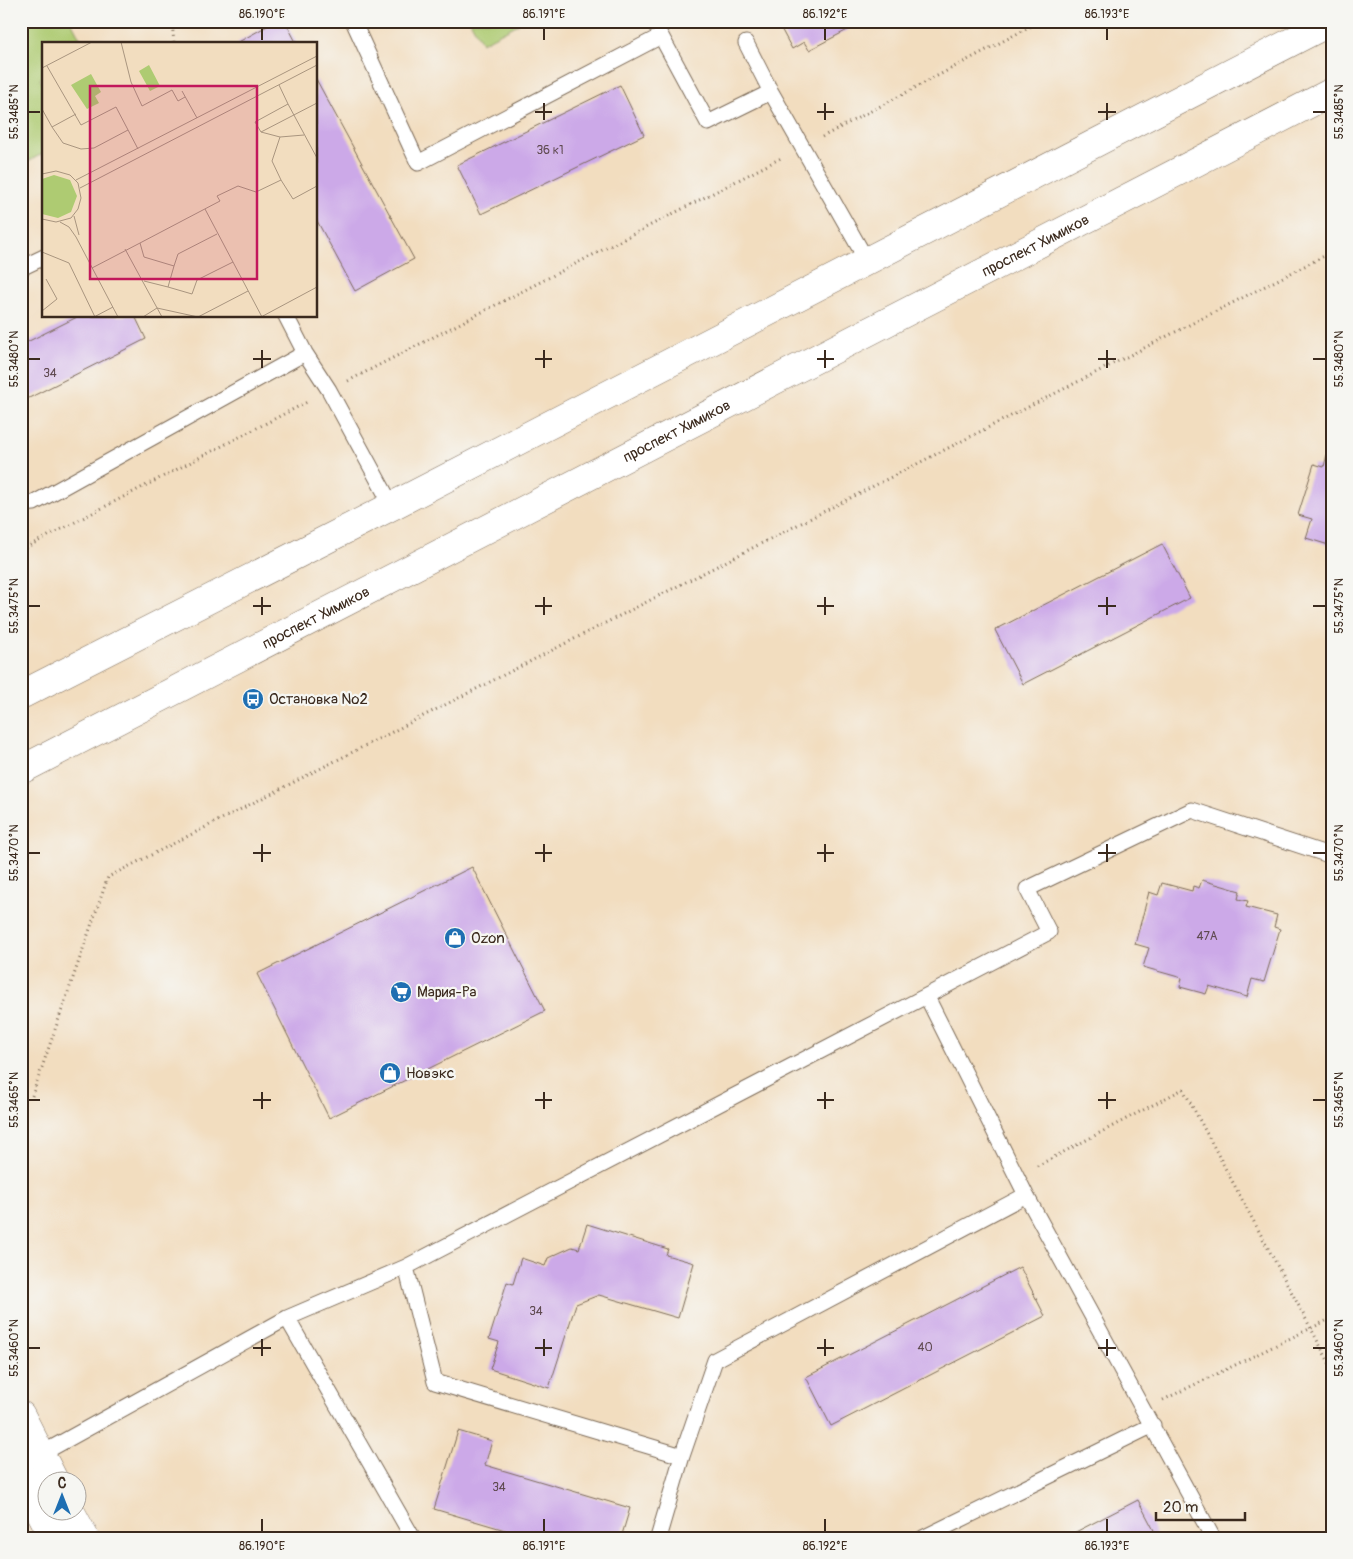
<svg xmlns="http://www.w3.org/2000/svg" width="1353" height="1559" font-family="Pangolin,sans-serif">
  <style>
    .green { fill: #aecb72; stroke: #747a48 }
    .building { fill: #cca9e8 }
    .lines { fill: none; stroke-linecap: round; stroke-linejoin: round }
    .lane-casing { stroke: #7b6956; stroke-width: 17 }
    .secondary-casing { stroke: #7b6956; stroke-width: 29 }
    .path { stroke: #7b6956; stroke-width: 3; stroke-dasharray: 1 4; stroke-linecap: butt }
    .lane { stroke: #fff; stroke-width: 15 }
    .secondary { stroke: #fff; stroke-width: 28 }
    .ticks { fill: none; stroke: #3b2a1e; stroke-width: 2 }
    .labels { text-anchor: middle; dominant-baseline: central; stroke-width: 4.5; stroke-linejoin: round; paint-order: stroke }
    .number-label { font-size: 12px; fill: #5f4a50 }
    .street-label { font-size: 15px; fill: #3b2a1e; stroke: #f6f6f2 }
    .poi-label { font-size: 15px; fill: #3b2a1e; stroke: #f6f6f2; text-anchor: start }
    .inset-road { fill: none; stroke: #a9957f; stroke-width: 1 }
    .view { fill: #c2185b; fill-opacity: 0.15; stroke: #c2185b; stroke-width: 2.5 }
    .inset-edge { fill: none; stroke: #3b2a1e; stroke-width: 2.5 }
    .neatline { fill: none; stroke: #3b2a1e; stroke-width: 2 }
    .ticks-label { font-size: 12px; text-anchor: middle; fill: #3b2a1e }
  </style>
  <rect width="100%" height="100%" fill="#f6f6f2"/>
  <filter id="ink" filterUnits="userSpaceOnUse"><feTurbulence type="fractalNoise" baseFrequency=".02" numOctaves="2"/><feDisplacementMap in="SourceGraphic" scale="10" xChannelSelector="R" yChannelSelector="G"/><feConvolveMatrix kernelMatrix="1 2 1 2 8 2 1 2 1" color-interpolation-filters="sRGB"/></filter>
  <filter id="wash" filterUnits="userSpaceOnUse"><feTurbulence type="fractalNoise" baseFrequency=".0096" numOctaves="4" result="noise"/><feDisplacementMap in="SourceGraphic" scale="20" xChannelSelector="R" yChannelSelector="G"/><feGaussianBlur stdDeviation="1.12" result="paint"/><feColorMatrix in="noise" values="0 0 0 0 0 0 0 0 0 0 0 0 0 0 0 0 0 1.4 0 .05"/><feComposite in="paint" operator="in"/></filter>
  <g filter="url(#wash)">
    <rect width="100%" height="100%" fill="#f2ddbf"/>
    <!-- green -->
    <path class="green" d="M21,21H71L83,44H44V76L40,79L44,86V153L21,165Z
      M470,21H524L482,43Z"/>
    <g id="blocks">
      <!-- building -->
      <path class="building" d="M276,21H285L297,44H235Z
        M777,21H861V23L809,50L804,42L792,49Z
        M316,79L414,259L355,291L316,219Z
        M620,85L644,135L481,214L457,165Z
        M79,316H135L146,339L21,402V345Z
        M1327,454L1332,456V546L1306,538L1312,519L1298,515L1314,464L1324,467Z
        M1162,544L1190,598L1023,684L995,630Z
        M472,867L545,1011L329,1118L257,974Z
        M1202,880L1240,891L1238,899L1248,901L1246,907L1277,915L1274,927L1280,929L1264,982L1252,979L1247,997L1209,986L1206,994L1180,987L1182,978L1143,967L1149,948L1135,944L1149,892L1158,895L1162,883L1192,891L1193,886L1199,888Z
        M587,1224L668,1249L666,1255L694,1263L678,1318L599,1295L576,1304L549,1388L490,1369L499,1342L489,1339L507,1282L513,1284L521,1258L545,1266L548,1258L572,1247L579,1249Z
        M1020,1267L1045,1316L831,1426L806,1377Z
        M458,1431L492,1441L485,1465L630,1508L621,1538H532L434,1509Z
        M1138,1500L1158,1538H1064Z"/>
    </g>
  </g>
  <g filter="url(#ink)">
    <use href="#blocks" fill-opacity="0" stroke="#7b6956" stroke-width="1"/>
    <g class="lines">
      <!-- lane casing -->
      <g class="lane-casing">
        <path id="lane" d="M353,21L418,163L661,36L708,123L771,92
          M746,43L771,92L867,261
          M21,268L44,257
          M286,316L305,353L329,390L392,506
          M21,504L34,503L305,353
          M927,997L1026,1195L1213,1538
          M1026,1195L715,1360L682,1456L435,1382L406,1267L1049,932L1027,889L1192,810L1332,856
          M287,1318L413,1538
          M21,1465L287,1318L406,1267
          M658,1538L682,1456
          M923,1538L1153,1425"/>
      </g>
      <!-- secondary casing -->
      <g class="secondary-casing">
        <g id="secondary">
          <path d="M21,695L392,506L1332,21"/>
          <path id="s1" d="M21,770L1332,92"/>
          <path d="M21,1415L55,1482"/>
          <path d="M21,1475L54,1538"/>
          <path d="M71,1512L85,1538"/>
        </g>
      </g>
      <!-- path -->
      <path class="path" d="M172,21L174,44
        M822,137L1041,21
        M348,381L783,157
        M21,550L309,401
        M32,1096L108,877L1332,252
        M1037,1166L1183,1089L1332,1368
        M1163,1400L1332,1318"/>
      <!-- lane -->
      <use href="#lane" class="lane"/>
      <!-- secondary -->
      <use href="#secondary" class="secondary"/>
    </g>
  </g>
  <!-- ticks -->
  <path class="ticks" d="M262,28V40M544,28V40M825,28V40M1107,28V40M544,103V120M825,103V120M1107,103V120M28,112H40M535,112H552M817,112H834M1098,112H1116M1313,112H1326M262,350V368M544,350V368M825,350V368M1107,350V368M28,359H40M253,359H271M535,359H552M817,359H834M1098,359H1116M1313,359H1326M262,597V615M544,597V615M825,597V615M1107,597V615M28,606H40M253,606H271M535,606H552M817,606H834M1098,606H1116M1313,606H1326M262,844V862M544,844V862M825,844V862M1107,844V862M28,853H40M253,853H271M535,853H552M817,853H834M1098,853H1116M1313,853H1326M262,1092V1109M544,1092V1109M825,1092V1109M1107,1092V1109M28,1100H40M253,1100H271M535,1100H552M817,1100H834M1098,1100H1116M1313,1100H1326M262,1339V1356M544,1339V1356M825,1339V1356M1107,1339V1356M28,1348H40M253,1348H271M535,1348H552M817,1348H834M1098,1348H1116M1313,1348H1326M262,1519V1532M544,1519V1532M825,1519V1532M1107,1519V1532"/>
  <!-- icons -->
  <defs>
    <g id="bus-disc" transform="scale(1.125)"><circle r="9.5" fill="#1f6fb2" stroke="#f6f6f2"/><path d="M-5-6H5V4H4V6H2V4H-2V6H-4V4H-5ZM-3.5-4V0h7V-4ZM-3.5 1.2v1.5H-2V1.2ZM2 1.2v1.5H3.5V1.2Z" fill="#fff"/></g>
    <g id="shop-disc" transform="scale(1.125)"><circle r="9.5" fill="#1f6fb2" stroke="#f6f6f2"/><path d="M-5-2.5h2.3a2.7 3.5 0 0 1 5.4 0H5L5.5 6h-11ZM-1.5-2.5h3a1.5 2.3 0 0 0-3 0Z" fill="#fff"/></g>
    <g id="supermarket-disc" transform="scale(1.125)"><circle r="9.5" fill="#1f6fb2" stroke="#f6f6f2"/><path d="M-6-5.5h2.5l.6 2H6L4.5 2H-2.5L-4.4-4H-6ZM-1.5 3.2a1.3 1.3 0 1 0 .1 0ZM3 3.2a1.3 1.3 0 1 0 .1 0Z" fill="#fff"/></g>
  </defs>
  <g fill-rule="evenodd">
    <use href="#bus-disc" x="253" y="699"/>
    <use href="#shop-disc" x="455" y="938"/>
    <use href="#supermarket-disc" x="401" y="992"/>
    <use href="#shop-disc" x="390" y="1073"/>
  </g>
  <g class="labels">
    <!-- number labels -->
    <g class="number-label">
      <text x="550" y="150">36 к1</text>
      <text x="50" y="373">34</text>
      <text x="1207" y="936">47А</text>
      <text x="536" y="1311">34</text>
      <text x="925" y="1347">40</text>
      <text x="499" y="1487">34</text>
    </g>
    <!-- street labels -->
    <g class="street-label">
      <text stroke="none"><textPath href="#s1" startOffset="1142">проспект Химиков</textPath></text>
      <text stroke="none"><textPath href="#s1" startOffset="738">проспект Химиков</textPath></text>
      <text stroke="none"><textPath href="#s1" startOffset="332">проспект Химиков</textPath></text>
    </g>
    <!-- poi labels -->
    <g class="poi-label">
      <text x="269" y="699">Остановка №2</text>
      <text x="471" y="938">Ozon</text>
      <text x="417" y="992">Мария-Ра</text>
      <text x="406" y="1073">Новэкс</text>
    </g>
  </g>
  <!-- overview -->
  <g transform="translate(42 42)">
    <rect width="275" height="275" fill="#f2ddbf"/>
    <path d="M107,23L118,44L108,49L97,29ZM49,32L59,50L53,54L57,61L45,67L29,43ZM12,133L28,138L35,154L29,170L16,176L0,172V137Z" fill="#aecb72"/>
    <path class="inset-road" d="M79,0L89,40L100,64L130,48L136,59L143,55M5,24L39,83L74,65L96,107M0,26L50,0M237,43L246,62M140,49L155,76M0,67L10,85M34,72L10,85L21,101L39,107L52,106L86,88M219,90L275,61M238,95L262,93M0,132L14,129L28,133L36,141L39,156L36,167L29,176L14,180L0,177M34,138L275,14M239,138L230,119L238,95L219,90L213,80L246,62L275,116M38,146L275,23M163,167L220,275M32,174L37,193M18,180L27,185L34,195L76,275M175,192L136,212L132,224L102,215L98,201L178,159L175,154L196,144L214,150L239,138L251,157L275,144M83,207L120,275M0,210L27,221L53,275M132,224L126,245L150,252L155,238L191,220M50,226L98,201M102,239L126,245M0,269L15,257L4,237M52,275L71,265M101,275L115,266L156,275L206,249M219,275L275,245"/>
    <path class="view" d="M48,44H215V237H48Z"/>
    <rect width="275" height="275" class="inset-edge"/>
  </g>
  <!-- margin -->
  <rect width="1353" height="1559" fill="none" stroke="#f6f6f2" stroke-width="55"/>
  <!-- north arrow -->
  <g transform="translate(62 1496)"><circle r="24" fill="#f6f6f2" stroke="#aba49d"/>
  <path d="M0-4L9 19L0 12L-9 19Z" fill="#1f6fb2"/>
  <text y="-8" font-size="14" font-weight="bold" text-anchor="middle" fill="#3b2a1e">С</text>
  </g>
  <!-- scale -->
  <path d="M1156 1512v8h89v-8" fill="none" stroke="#3b2a1e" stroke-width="2.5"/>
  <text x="1163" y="1512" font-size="15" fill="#3b2a1e" stroke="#f6f6f2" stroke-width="4" paint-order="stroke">20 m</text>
  <rect x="28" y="28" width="1298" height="1504" class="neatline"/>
  <g class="ticks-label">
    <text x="262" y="18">86.190°E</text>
    <text x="544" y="18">86.191°E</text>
    <text x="825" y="18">86.192°E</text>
    <text x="1107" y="18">86.193°E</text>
    <text transform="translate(14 112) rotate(-90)" y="4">55.3485°N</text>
    <text transform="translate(1339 112) rotate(-90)" y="4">55.3485°N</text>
    <text transform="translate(14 359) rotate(-90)" y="4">55.3480°N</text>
    <text transform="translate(1339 359) rotate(-90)" y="4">55.3480°N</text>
    <text transform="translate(14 606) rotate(-90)" y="4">55.3475°N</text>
    <text transform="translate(1339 606) rotate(-90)" y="4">55.3475°N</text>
    <text transform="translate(14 853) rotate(-90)" y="4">55.3470°N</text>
    <text transform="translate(1339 853) rotate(-90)" y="4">55.3470°N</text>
    <text transform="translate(14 1100) rotate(-90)" y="4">55.3465°N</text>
    <text transform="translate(1339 1100) rotate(-90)" y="4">55.3465°N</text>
    <text transform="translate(14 1348) rotate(-90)" y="4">55.3460°N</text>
    <text transform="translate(1339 1348) rotate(-90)" y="4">55.3460°N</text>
    <text x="262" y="1550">86.190°E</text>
    <text x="544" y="1550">86.191°E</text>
    <text x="825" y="1550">86.192°E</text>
    <text x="1107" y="1550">86.193°E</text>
  </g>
</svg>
